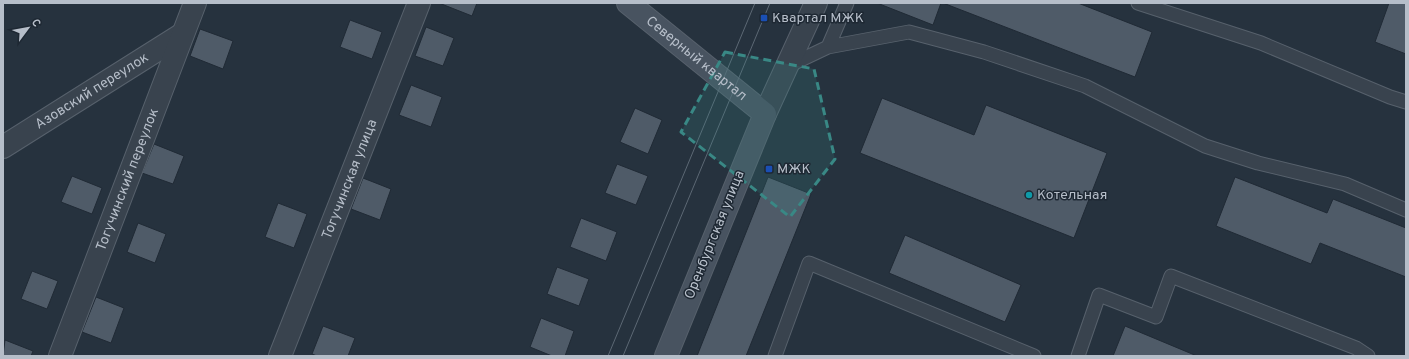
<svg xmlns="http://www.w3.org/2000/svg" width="1409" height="359" font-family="Overpass,sans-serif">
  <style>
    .building { fill: #4f5b68; stroke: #202a35 }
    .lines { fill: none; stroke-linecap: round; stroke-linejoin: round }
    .service-casing { stroke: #57616c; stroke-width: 15 }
    .minor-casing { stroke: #57616c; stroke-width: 24 }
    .secondary-casing { stroke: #57616c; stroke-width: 24 }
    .service { stroke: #39434e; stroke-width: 13 }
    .minor { stroke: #39434e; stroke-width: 22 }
    .secondary { stroke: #485360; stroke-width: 22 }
    .tram { stroke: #5c6874; stroke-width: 1 }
    .marked { fill: #398885; fill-opacity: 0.2; stroke: #398885; stroke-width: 3; stroke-dasharray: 8 5; stroke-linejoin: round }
    .transit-dot { fill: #1a4fb4; stroke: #1e2833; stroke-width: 1.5 }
    .culture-dot { fill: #0f9aa8; stroke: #1e2833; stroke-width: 1.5 }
    .labels { text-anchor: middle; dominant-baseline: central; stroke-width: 3; stroke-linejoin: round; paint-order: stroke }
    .poi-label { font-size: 14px; fill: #b6bec9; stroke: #1e2833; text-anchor: start }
    .street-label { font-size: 14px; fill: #b6bec9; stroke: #1e2833 }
  </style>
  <rect width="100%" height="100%" fill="#26323e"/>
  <!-- building -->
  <path class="building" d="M439,3H477L472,16Z
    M877,3H941L933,25Z
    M943,3H1078L1152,32L1135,77Z
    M1389,3H1406V54L1375,42Z
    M350,20L382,32L372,59L340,47Z
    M426,27L454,38L443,66L415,56Z
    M200,29L233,41L223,69L190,56Z
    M411,85L442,97L431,127L399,115Z
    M882,98L974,135L986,105L1107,153L1074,238L860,153Z
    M635,108L662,120L648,154L620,142Z
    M154,144L184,156L173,184L142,173Z
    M617,164L648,176L636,205L605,193Z
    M72,176L102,188L92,214L61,202Z
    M768,177L811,194L746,356H697Z
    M1235,177L1327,213L1333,199L1406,228V277L1320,243L1311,264L1216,226Z
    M363,178L391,189L380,220L351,209Z
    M278,203L307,214L294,248L265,237Z
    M581,218L617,232L606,261L570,247Z
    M138,223L166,234L155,263L127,252Z
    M905,235L1021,285L1005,322L889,273Z
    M557,267L589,279L579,306L547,294Z
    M32,271L58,281L47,309L21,299Z
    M96,297L124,308L111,343L82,332Z
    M541,318L574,331L565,356H552L530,347Z
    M323,326L355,338L348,356H317L312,354Z
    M1125,326L1197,356H1113Z
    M5,340L33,351L31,356H3Z"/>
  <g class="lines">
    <!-- service casing -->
    <g class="service-casing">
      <path id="service" d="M1138,3L1261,43L1390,97L1406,102
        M828,47L847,3
        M786,67L828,47L909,32L984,52L1085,86L1205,146L1258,163L1345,184L1406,210
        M775,356L809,263L1034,356
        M1078,356L1099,295L1156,317L1171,276L1356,348L1368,356"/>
    </g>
    <!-- minor casing -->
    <g class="minor-casing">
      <g id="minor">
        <path d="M765,114L816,3"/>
        <path id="s1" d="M3,147L181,35"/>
        <path id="s2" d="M60,356L195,3"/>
        <path id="s3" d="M280,356L419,3"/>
      </g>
    </g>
    <!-- secondary casing -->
    <g class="secondary-casing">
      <g id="secondary">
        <path id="s4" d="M628,3L765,114L666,356"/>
      </g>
    </g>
    <!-- service -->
    <use href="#service" class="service"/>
    <!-- minor -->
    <use href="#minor" class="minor"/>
    <!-- secondary -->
    <use href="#secondary" class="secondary"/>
    <!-- tram -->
    <path class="tram" d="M608,356L755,3
      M623,356L770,3"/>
  </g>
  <!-- marked area -->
  <path class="marked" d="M725,52L814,69L835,159L790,217L681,132Z"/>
  <!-- markers -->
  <g class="transit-dot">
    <rect x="760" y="14" width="8" height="8" rx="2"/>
    <rect x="765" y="165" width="8" height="8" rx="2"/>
  </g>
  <circle class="culture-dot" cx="1029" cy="195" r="4"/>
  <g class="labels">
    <!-- poi labels -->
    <g class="poi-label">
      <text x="772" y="18">Квартал МЖК</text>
      <text x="777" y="169">МЖК</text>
      <text x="1037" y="195">Котельная</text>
    </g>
    <!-- street labels -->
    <g class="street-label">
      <text stroke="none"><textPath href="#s4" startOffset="88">Северный квартал</textPath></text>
      <text stroke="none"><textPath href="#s1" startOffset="105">Азовский переулок</textPath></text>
      <text stroke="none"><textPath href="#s2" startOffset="189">Тогучинский переулок</textPath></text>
      <text stroke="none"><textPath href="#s3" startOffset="190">Тогучинская улица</textPath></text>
      <text transform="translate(715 235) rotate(-68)">Оренбургская улица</text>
    </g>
  </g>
  <!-- border -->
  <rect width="1409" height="359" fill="none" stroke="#b6bec9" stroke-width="8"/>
  <!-- north arrow -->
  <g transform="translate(28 28) rotate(58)" stroke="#1e2833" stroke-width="3" paint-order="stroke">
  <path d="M0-3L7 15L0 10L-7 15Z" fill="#b6bec9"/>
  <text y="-6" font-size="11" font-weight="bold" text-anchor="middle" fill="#b6bec9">С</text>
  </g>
</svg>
